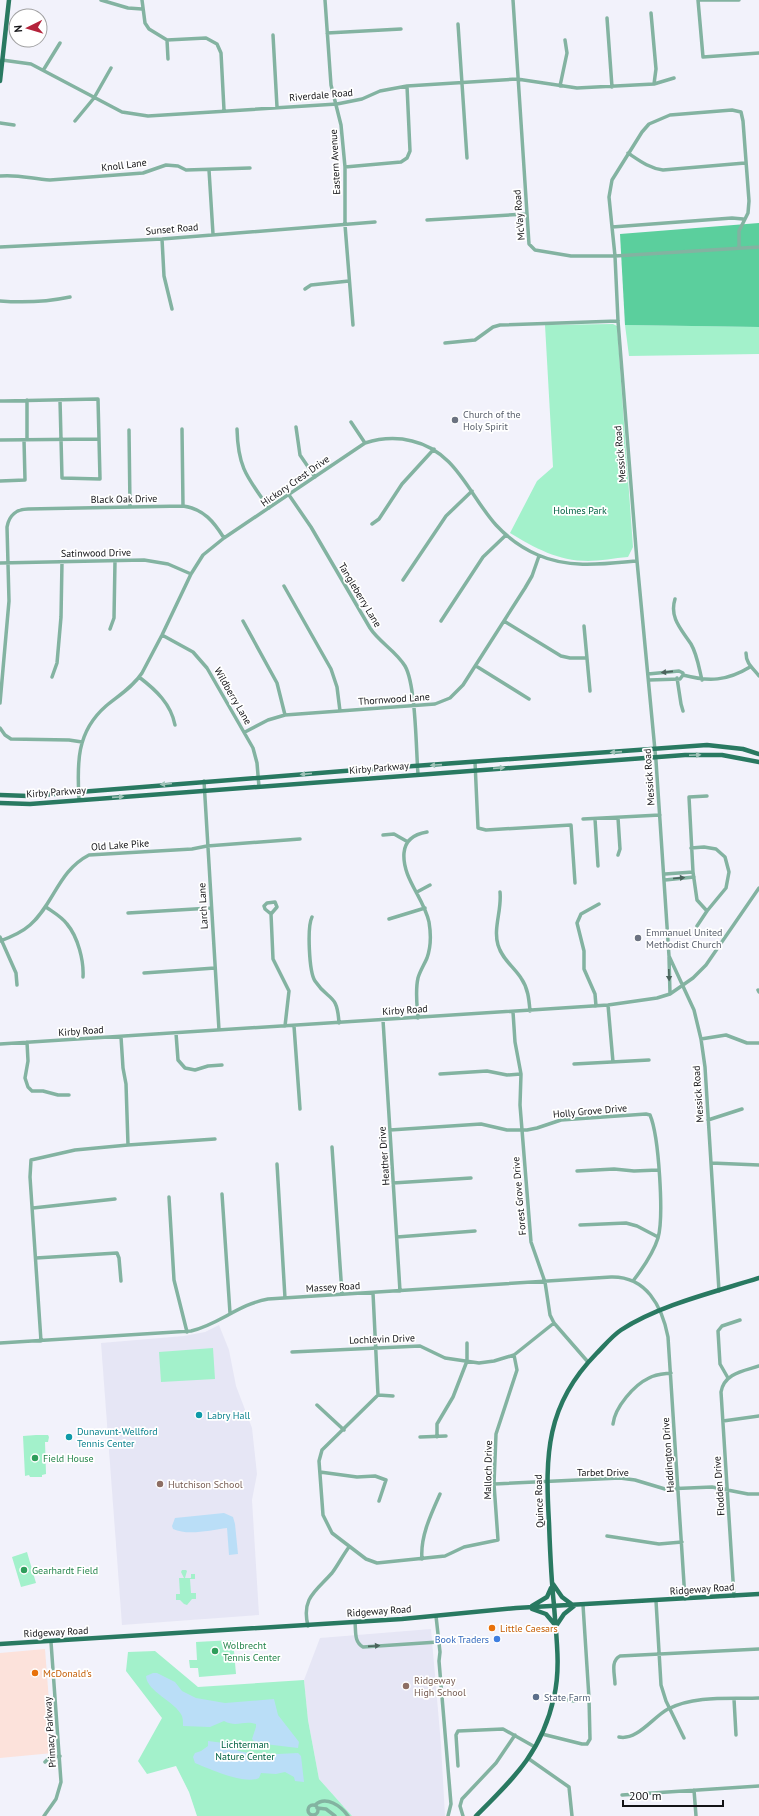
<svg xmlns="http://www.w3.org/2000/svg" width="759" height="1816" font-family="'PT Sans',sans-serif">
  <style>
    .commercial { fill: #fce2db }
    .built { fill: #e6e6f5 }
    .green { fill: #a3f1cb }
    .forest { fill: #5bcf9d }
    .water { fill: #badef7 }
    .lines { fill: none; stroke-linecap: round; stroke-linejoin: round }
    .minor { stroke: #83b3a1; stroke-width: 3.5 }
    .major { stroke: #297961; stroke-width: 4.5 }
    .oneway { fill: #4b635c }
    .oneway2 { fill: #9fc3b8 }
    .worship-dot { fill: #6b7280; stroke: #fff; stroke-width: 1.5 }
    .culture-dot { fill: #0f9aa8; stroke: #fff; stroke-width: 1.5 }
    .leisure-dot { fill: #2e9e5b; stroke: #fff; stroke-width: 1.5 }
    .education-dot { fill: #8d6e63; stroke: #fff; stroke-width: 1.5 }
    .food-dot { fill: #e8710a; stroke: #fff; stroke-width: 1.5 }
    .shop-dot { fill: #3f7fe0; stroke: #fff; stroke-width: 1.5 }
    .service-dot { fill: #5c6f8a; stroke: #fff; stroke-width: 1.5 }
    .labels { text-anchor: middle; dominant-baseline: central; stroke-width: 3.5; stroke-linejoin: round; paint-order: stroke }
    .street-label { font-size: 10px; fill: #131316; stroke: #fff }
    .worship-label { font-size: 10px; fill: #5b616d; stroke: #fff; text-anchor: start }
    .park-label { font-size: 10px; fill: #006142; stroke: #fff }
    .culture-label { font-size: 10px; fill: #0d838f; stroke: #fff; text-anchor: start }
    .leisure-label { font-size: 10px; fill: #27864d; stroke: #fff; text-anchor: start }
    .education-label { font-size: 10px; fill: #785e54; stroke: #fff; text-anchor: start }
    .food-label { font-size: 10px; fill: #c56008; stroke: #fff; text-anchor: start }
    .shop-label { font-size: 10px; fill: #366cbe; stroke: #fff; text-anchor: end }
    .service-label { font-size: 10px; fill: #4e5e75; stroke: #fff; text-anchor: start }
  </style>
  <rect width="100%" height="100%" fill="#f2f2fb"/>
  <!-- commercial -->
  <path class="commercial" d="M45,1649L53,1753L0,1758V1653Z"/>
  <!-- built -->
  <path class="built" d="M219,1325L229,1350L236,1386L252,1428L257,1474L252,1500L259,1615L122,1625L101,1343L184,1336L205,1332Z
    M431,1629L441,1745L445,1816H352L319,1779L308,1720L304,1680L320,1638Z"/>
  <!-- green -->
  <path class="green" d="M613,324L617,326L633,547L628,557C614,558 601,561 588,561C558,561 535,548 510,533L537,481L553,467L545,325Z
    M625,325L759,327V354L629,356Z
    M213,1348L215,1379L161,1382L159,1352Z
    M36,1435H48L49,1437L48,1442H45L46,1474L42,1475V1477H30L29,1475L25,1476L23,1436Z
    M27,1552L36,1583L21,1587L12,1557Z
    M182,1570H186L187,1571L185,1578H191V1574H195V1579H190L191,1593H196V1599H192L187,1605L184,1604L180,1600H176V1594H180L179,1578H184L181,1572Z
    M233,1640L236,1674L199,1677L198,1668H190L189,1660H197L196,1642Z
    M155,1651L198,1687L304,1680L308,1720L319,1779L352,1816H197L189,1792L176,1766L147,1774L138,1761L162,1718L126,1671L128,1652Z"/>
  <!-- forest -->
  <path class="forest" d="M759,223V327L625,325L620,234Z"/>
  <!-- water -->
  <path class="water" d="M224,1513L233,1517L235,1524L238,1554L229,1555L227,1528C211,1530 188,1536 173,1529L172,1526L175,1518Z
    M153,1673H157L175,1682L182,1691L196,1698L225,1703L274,1699L278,1715L299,1742L298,1748L256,1743L252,1739L256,1727V1724C243,1720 237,1728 224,1721L210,1727L183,1726C183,1723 183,1719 182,1716C175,1701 147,1692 146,1676Z
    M208,1741L232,1744L238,1751L258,1755L298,1753L301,1756L304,1782L295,1781L294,1777L285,1772L276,1774L261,1773L259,1778C244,1785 210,1769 195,1763L193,1757L195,1753L201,1751L208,1746Z"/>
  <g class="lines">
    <!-- minor -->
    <path class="minor" d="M101,0L128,8L142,9
      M142,0L145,23L149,29L167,40L206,38L217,44L221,53L224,110
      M325,0L331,85L341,125L345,167V225L353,325
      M513,0L529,244L535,250L571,256H615L759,247
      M698,0L703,57L759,53
      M698,0H739
      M651,13L656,69L654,84
      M607,18L612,87
      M458,24L467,158
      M327,33L401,29
      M273,35L277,107
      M167,40L168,59
      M2,60L31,64L122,112L148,116L337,104L362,99L380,91L407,86L517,79L577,88L654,84L674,78
      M44,69L60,43
      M560,86L567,53L565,40
      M75,121L94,98L111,68
      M0,123L14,125
      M628,153C640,161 649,168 663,170L745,163
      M345,167L401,162L407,158L410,151L407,86
      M209,170L213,234
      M0,176C18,174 32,179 50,180L143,173L166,165L178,166L186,170L250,168
      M427,220L526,214
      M612,227L615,256L618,321L637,561L656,761L669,956L694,1010L701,1039L705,1067L719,1291
      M162,239L164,276L172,309
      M0,247L162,239L375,222
      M739,248V231L748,213L749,201L743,121L741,112L732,110L670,115L649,124L642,132L612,180L609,197L612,227L732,218L743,219
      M305,289L311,285L349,281
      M0,301C25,303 46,302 70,297
      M445,343L475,340L493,327L500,325L618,321
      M27,400V440
      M0,401H4L98,399L100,479L62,478L60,400
      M351,422L365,443
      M296,427L300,455L315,477
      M182,429L183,506
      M237,429C238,468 247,477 269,508
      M129,430L130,507
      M0,440L99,439
      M0,481L25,480L24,440
      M289,495L311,527L370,628C379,642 396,651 405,666C416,685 416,750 418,774
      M372,524L379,519L402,484L434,449
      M0,563L144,560L168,564L191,574
      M403,580L446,516L472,491
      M284,586L331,669L337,687L340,711
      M675,599C669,618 682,630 691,644C697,654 699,668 702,680
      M243,621L277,683L285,715
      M441,621L483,557L506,535
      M504,621L561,656L570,658H587
      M584,626L590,691
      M110,629L114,618L115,561
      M162,635L193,652L207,668L253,748L257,763L259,787
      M746,653C746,664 753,668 759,676
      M476,666L529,699
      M648,674L679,671L683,673V675C709,682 727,681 750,667
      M52,677L57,663L61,617L62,562
      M139,677C156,690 171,704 175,725
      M677,678L681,704L683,711
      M649,680L680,679L683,675
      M0,703L9,601L7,527C9,515 17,509 28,509L183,506C204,509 214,522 224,538
      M0,728L5,735L11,739L69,740L82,742
      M245,732L268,720L285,715L435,704L450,698L463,685L525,588L532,576L539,556
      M475,762L478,828L486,830L571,825L575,883
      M204,781L219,1030
      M707,796L689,797L693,872L697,900L707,911
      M79,800C77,764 76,732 106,706C118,696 133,687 142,673L162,635L191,574L203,555L224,538L365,443C381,438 396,437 412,441C456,451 469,495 496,525C508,538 522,548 538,555C570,569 604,564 637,561
      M583,819L660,815
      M595,819L598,866
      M383,835L394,834L408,842
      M691,848L704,847L716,849L725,857L729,872L726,888L707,911L697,926
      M618,855L620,849L618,818
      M665,874L693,872
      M665,880L694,877
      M417,892L430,885
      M500,892C502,910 493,928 498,945C502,959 513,966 521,978C528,988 529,999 530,1011
      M46,907C53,912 62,917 67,924C78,937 84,961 83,977
      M128,913L211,908
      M271,914L277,907L275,902L267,903L264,906L265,909L271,914L273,959L289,991L285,1026
      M312,917C307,927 309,972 315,981C329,1002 337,992 339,1023
      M389,919L425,908
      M0,937L16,973L17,985
      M0,941C11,937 21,933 30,925C54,904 58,871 89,855L192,849L207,846L300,839
      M669,957L670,994
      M144,973L215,968
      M758,990L759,992
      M608,1005L613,1062
      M596,1006L595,994L584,969V951L577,923L581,914L599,904
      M513,1012L515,1042L521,1074L520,1105L531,1242L545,1282L550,1315L554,1323L588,1362
      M418,1018C417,1005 415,991 418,978C420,971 424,965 427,958C431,947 431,934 429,922C424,898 402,878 404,853C405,840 415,834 427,832
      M383,1020L400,1291
      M294,1026L300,1109
      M176,1033L178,1060L185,1068L195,1070L208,1066L222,1065
      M121,1037L123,1068L126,1084L128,1145
      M701,1039L726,1035L747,1043H759
      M27,1042L28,1061L25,1078L28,1087L32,1091H43L58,1095H69
      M0,1044L608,1005L657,998L670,994L693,978L706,965L759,888
      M574,1064L649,1060
      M440,1074L487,1071L507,1075L521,1074
      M708,1120L742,1109
      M390,1130L481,1124L507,1130H527L537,1128L561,1120L646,1114L650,1115C659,1136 664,1217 658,1238C653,1254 643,1268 633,1281
      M332,1147L342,1294
      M711,1163L759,1165
      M277,1164L285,1298
      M577,1171L614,1169L634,1171L658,1170
      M393,1183L471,1178
      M222,1194L230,1313
      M169,1197L174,1280L187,1332
      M33,1208L115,1199
      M580,1225L626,1223L637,1226L658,1237
      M397,1237L475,1231
      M36,1258L117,1253L119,1258L121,1281
      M373,1293L378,1395L322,1450L319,1461L323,1515L332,1533L366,1559L377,1563L445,1556L464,1547L498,1540L494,1484L496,1434L517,1370L514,1355
      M41,1341L30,1177L31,1160L75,1150L128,1145L215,1139
      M0,1343L191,1331C218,1325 239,1304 268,1299L611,1277C646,1276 662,1306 668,1337L685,1599
      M292,1352L420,1346L445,1358L479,1363L494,1361L514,1355L554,1323
      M728,1378L720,1364L718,1331L722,1326L740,1320
      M378,1395L393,1396
      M317,1405L344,1430
      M723,1421L759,1416
      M613,1424C615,1407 634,1385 649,1378C656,1374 664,1374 671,1373
      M420,1437L446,1436
      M437,1437V1424L453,1397L467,1361V1343
      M320,1472L357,1477L375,1476L386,1480L379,1501
      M494,1484L620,1478L635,1480L665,1489L712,1487L748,1494H759
      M607,1536L659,1544L682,1542
      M422,1559C420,1537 431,1514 440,1494
      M734,1596L721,1392C724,1373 744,1371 759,1366
      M656,1601L661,1685L666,1701L684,1738
      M436,1616L440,1652L439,1661L451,1804L448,1816
      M355,1622C356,1632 354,1642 363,1647L438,1642
      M308,1626C301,1598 316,1591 332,1573C338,1565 343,1555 349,1547
      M615,1684C615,1675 610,1661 620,1656L759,1649
      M554,1697L574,1701L589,1698
      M734,1699L736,1735
      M542,1734L582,1744H587L590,1739L589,1698L583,1605
      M619,1737C637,1741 653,1717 668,1709C695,1695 730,1699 759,1698
      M529,1759L569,1787L572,1816
      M45,1762L50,1757L60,1756
      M458,1766L456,1735L458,1731L503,1729L535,1747
      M694,1790L696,1816
      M622,1795L759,1786
      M315,1805C326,1795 341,1806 348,1816
      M308 1810a5 5 0 1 1 10 0a5 5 0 1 1-10 0Z
      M317,1808L326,1809L335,1816
      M44,1816L56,1799L61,1782L51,1642
      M463,1816L460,1806L462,1799L496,1763L515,1735"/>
    <!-- major -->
    <path class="major" d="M0,81L9,0
      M0,795L29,796L344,771L707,745L743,749L759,754
      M0,803L30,804L685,755H722L759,762
      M532,1606L547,1597L551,1588
      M532,1609L546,1614L556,1626L564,1614L574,1606L562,1597L553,1584
      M0,1644L402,1619L516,1608L759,1594
      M476,1816C514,1778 542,1752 554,1697C561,1667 556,1636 554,1605C551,1578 550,1550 549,1523C545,1455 546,1405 596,1354C604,1346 612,1336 621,1330C659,1305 715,1292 759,1278"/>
  </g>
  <!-- one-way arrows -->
  <defs><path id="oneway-solid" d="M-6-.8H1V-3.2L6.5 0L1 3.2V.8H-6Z"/></defs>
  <g class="oneway">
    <use href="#oneway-solid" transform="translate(667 672) rotate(174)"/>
    <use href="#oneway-solid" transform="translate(679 878) rotate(-5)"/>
    <use href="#oneway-solid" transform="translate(669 975) rotate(88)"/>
    <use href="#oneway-solid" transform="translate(374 1646) rotate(-4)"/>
  </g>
  <g class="oneway2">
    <use href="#oneway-solid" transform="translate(616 752) rotate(176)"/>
    <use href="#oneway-solid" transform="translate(695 755) rotate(-3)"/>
    <use href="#oneway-solid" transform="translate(436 765) rotate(176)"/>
    <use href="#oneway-solid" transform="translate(499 768) rotate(-4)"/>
    <use href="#oneway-solid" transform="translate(306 774) rotate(175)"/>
    <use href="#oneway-solid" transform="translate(166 784) rotate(175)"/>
    <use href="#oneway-solid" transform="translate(118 797) rotate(-4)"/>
  </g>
  <!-- markers -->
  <g class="worship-dot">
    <circle cx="455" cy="420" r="4"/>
    <circle cx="638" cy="938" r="4"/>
  </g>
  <g class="culture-dot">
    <circle cx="199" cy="1415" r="4"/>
    <circle cx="69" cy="1437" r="4"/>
  </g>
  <g class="leisure-dot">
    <circle cx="35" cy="1458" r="4"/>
    <circle cx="24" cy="1570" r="4"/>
    <circle cx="215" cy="1651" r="4"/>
  </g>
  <g class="education-dot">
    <circle cx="160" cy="1484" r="4"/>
    <circle cx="406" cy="1686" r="4"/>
  </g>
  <g class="food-dot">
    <circle cx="492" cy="1628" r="4"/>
    <circle cx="35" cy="1673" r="4"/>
  </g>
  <circle class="shop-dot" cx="497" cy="1639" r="4"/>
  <circle class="service-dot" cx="536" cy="1697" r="4"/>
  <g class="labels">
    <!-- street labels -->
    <g class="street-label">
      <text transform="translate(321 95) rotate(-5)">Riverdale Road</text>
      <text transform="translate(335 162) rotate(-93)">Eastern Avenue</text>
      <text transform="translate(124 165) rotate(-7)">Knoll Lane</text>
      <text transform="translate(519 215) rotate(-95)">McVay Road</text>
      <text transform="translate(172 229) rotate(-5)">Sunset Road</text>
      <text transform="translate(620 454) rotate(-95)">Messick Road</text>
      <text transform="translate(295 481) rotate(-35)">Hickory Crest Drive</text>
      <text transform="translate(124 499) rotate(-1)">Black Oak Drive</text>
      <text transform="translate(96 553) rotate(-1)">Satinwood Drive</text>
      <text transform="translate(360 595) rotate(59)">Tangleberry Lane</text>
      <text transform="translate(233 696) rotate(60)">Wildberry Lane</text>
      <text transform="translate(394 699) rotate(-4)">Thornwood Lane</text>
      <text transform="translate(379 768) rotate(-5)">Kirby Parkway</text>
      <text transform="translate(649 777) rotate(-94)">Messick Road</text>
      <text transform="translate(56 792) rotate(-4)">Kirby Parkway</text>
      <text transform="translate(120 845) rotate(-4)">Old Lake Pike</text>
      <text transform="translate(203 906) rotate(-93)">Larch Lane</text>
      <text transform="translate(405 1010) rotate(-4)">Kirby Road</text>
      <text transform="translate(81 1031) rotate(-4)">Kirby Road</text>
      <text transform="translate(698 1094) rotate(-94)">Messick Road</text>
      <text transform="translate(590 1111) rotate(-5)">Holly Grove Drive</text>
      <text transform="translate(384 1156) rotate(-94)">Heather Drive</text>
      <text transform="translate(519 1196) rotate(-95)">Forest Grove Drive</text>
      <text transform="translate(333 1287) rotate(-3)">Massey Road</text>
      <text transform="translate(382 1339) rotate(-2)">Lochlevin Drive</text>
      <text transform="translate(668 1455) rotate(-94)">Haddington Drive</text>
      <text transform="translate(488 1470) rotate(-89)">Malloch Drive</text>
      <text x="603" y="1472">Tarbet Drive</text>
      <text transform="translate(719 1486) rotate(-94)">Flodden Drive</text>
      <text transform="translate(539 1501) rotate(-92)">Quince Road</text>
      <text transform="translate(702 1589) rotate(-4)">Ridgeway Road</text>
      <text transform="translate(379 1611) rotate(-4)">Ridgeway Road</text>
      <text transform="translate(56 1632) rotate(-3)">Ridgeway Road</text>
      <text transform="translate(50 1732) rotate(-94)">Primacy Parkway</text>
    </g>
    <!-- worship labels -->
    <g class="worship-label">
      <text x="463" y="414">Church of the<tspan x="463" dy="12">Holy Spirit</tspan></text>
      <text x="646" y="932">Emmanuel United<tspan x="646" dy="12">Methodist Church</tspan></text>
    </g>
    <!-- park labels -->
    <g class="park-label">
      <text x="580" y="510">Holmes Park</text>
      <text x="245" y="1744">Lichterman<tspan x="245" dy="12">Nature Center</tspan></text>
    </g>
    <!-- culture labels -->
    <g class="culture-label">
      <text x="207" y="1415">Labry Hall</text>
      <text x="77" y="1431">Dunavunt-Wellford<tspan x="77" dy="12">Tennis Center</tspan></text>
    </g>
    <!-- leisure labels -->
    <g class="leisure-label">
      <text x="43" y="1458">Field House</text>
      <text x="32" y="1570">Gearhardt Field</text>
      <text x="223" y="1645">Wolbrecht<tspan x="223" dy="12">Tennis Center</tspan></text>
    </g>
    <!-- education labels -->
    <g class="education-label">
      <text x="168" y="1484">Hutchison School</text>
      <text x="414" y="1680">Ridgeway<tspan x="414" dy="12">High School</tspan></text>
    </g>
    <!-- food labels -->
    <g class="food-label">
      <text x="500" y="1628">Little Caesars</text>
      <text x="43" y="1673">McDonald's</text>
    </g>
    <!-- shop labels -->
    <g class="shop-label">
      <text x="489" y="1639">Book Traders</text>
    </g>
    <!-- service labels -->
    <g class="service-label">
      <text x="544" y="1697">State Farm</text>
    </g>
  </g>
  <!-- north arrow -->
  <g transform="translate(28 28) rotate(265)"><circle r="19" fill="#ffffff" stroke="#a1a1a2"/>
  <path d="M0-3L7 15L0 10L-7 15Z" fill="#b4223a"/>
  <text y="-6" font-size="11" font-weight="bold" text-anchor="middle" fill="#131316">N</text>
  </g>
  <!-- scale -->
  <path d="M623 1800v6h100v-6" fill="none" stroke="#131316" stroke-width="2"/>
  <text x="629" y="1800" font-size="12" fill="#131316" stroke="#ffffff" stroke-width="3" paint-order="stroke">200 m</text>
</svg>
